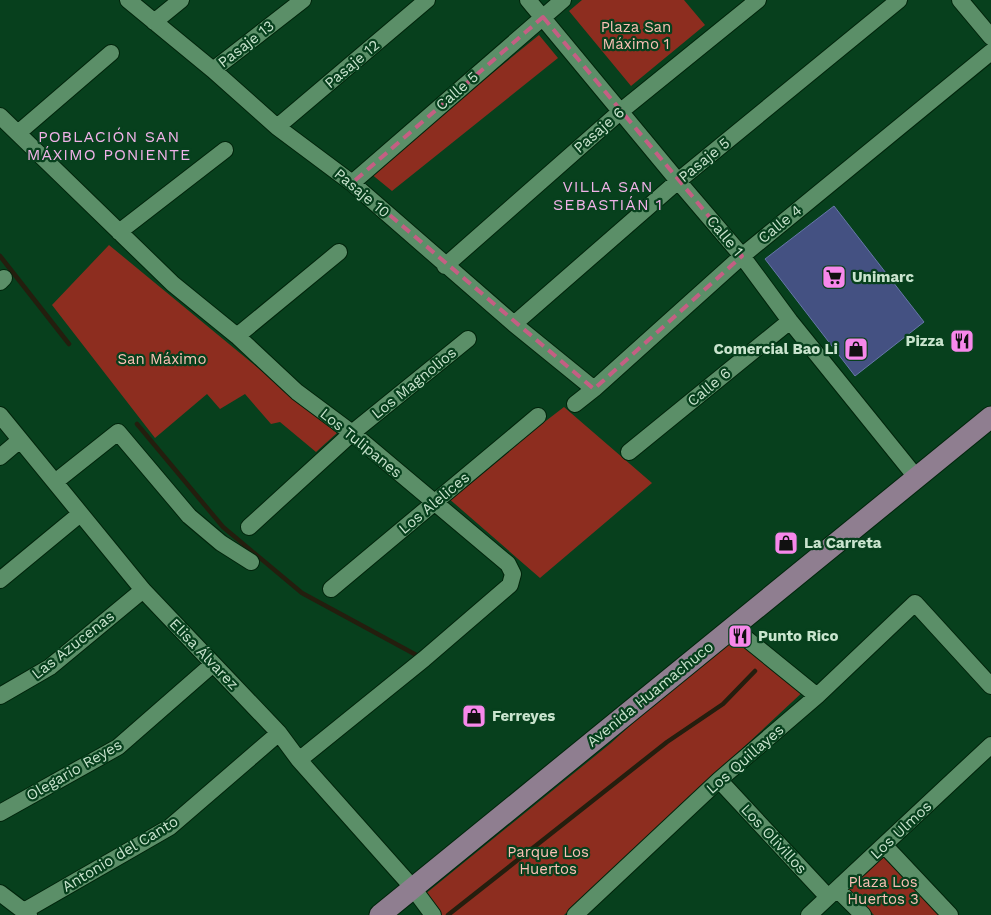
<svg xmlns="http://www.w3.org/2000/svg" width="991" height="915" font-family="'Work Sans',sans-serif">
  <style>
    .green { fill: #8d2d1f }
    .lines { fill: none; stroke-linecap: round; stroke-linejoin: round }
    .stream { stroke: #241e0e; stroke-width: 4.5 }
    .building { fill: #445182; stroke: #6777aa }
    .minor-casing { stroke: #00240b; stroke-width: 18 }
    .major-casing { stroke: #00240b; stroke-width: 23 }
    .minor { stroke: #5b8f68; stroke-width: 16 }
    .major { stroke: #8f7e90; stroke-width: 21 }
    .marked { fill: none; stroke: #c45f83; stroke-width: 4; stroke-dasharray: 10 6; stroke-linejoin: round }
    .labels { text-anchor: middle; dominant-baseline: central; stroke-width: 4.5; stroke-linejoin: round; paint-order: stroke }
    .park-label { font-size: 15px; fill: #fbc0b5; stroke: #07401d }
    .street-label { font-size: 15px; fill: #c9e4ce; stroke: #07401d }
    .poi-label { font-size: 15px; font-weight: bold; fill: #c9e4ce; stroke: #07401d; text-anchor: start }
    .neighbourhood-label { font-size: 16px; letter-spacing: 1px; fill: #f0b2e8; stroke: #07401d }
  </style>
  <rect width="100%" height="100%" fill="#07401d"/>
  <!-- green -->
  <path class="green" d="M582,0H684L705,25L631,86L569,11Z
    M539,35L558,58L392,191L370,173Z
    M109,245L337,433L316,452L280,422L271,424L245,394L220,409L207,394L155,438L52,305Z
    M564,407L652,483L540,578L447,497Z
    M734,631L807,688L564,915H439L424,895L611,743Z
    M884,857L939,915H874L848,889Z"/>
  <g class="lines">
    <!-- stream -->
    <path class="stream" d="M0,256L69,344
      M137,424L223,527L302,593L420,657
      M448,915L667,742L723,704L755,671"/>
  </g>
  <!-- building -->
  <path class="building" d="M834,206L924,322L855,376L765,259Z"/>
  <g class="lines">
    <!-- minor casing -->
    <g class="minor-casing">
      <path id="minor" d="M128,0L213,70L277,127L352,183L514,324L594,389
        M528,0L678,181L742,256L790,321L916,477
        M960,0L991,37
        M154,22L181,0
        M213,70L303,0
        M0,116L173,284L237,336L297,392L352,433L508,564L513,574L510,585L424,659L299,760
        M277,127L427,0
        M18,133L111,53
        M352,183L563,0
        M119,232L225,150
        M445,266L621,111L758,0
        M0,282L4,278
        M514,324L678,181L899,0
        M237,336L339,252
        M575,404L594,389L742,256L991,52
        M0,415L143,590L279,733L299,760L413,888L433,915
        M629,452L790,321
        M0,457L20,440
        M55,482L118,432L189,516L221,543L251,562
        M249,527L352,433L468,339
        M0,580L80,514
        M331,589L538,416
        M732,627L817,696
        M0,696L50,667L143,590
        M719,780L828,897
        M0,813L118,747L213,664
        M885,846L950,915
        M837,889L863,915
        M0,893L29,915
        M24,911L170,827L279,733
        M575,915L719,780L817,696L915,603L991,686
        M809,915L991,745"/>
    </g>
    <!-- major casing -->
    <g class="major-casing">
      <path id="major" d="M380,915L991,417"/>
    </g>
    <!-- minor -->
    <use href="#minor" class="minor"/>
    <!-- major -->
    <use href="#major" class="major"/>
  </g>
  <!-- marked area -->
  <path class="marked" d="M543,17L742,256L594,389L352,183Z"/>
  <!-- icons -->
  <defs>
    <g id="supermarket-square" transform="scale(1.25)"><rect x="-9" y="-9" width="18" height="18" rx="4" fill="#f788eb" stroke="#07401d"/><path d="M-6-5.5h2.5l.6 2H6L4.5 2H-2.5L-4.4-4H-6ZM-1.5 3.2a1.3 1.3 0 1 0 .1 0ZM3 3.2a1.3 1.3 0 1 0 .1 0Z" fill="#111"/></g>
    <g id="restaurant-square" transform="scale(1.25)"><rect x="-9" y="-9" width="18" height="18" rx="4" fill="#f788eb" stroke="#07401d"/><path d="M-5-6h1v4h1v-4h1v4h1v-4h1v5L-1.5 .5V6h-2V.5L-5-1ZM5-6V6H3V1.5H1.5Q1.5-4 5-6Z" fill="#111"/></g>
    <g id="shop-square" transform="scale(1.25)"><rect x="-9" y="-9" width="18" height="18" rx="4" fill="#f788eb" stroke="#07401d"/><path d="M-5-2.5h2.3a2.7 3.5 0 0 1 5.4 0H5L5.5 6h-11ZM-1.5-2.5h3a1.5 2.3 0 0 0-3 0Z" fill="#111"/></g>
  </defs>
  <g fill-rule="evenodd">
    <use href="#supermarket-square" x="834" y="277"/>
    <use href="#restaurant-square" x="962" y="341"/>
    <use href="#shop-square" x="856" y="349"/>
    <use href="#shop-square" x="786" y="543"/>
    <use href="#restaurant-square" x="740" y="636"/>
    <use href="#shop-square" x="474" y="716"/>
  </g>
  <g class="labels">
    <!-- park labels -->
    <g class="park-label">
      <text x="636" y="27">Plaza San<tspan x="636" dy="17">Máximo 1</tspan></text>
      <text x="162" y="359">San Máximo</text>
      <text x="548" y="852">Parque Los<tspan x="548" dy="17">Huertos</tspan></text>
      <text x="883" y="882">Plaza Los<tspan x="883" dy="17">Huertos 3</tspan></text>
    </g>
    <!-- street labels -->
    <g class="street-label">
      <text transform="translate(246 44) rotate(-38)">Pasaje 13</text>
      <text transform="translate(352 64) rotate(-40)">Pasaje 12</text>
      <text transform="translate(457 91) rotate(-41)">Calle 5</text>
      <text transform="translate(599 130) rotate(-41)">Pasaje 6</text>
      <text transform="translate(704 160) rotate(-39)">Pasaje 5</text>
      <text transform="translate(362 193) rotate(40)">Pasaje 10</text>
      <text transform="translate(780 224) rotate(-39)">Calle 4</text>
      <text transform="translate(725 236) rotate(50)">Calle 1</text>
      <text transform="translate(414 383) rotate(-39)">Los Magnolios</text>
      <text transform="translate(709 387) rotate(-39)">Calle 6</text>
      <text transform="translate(361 443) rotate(39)">Los Tulipanes</text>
      <text transform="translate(434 503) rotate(-40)">Los Alelices</text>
      <text transform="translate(73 645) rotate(-38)">Las Azucenas</text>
      <text transform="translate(204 654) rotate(46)">Elisa Álvarez</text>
      <text transform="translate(650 694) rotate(-39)">Avenida Huamachuco</text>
      <text transform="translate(745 759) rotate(-41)">Los Quillayes</text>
      <text transform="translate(74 770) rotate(-30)">Olegario Reyes</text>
      <text transform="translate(901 830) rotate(-43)">Los Ulmos</text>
      <text transform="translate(774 839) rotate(47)">Los Olivillos</text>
      <text transform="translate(120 854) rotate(-31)">Antonio del Canto</text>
    </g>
    <!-- poi labels -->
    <g class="poi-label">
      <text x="852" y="277">Unimarc</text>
      <text x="944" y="341" text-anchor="end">Pizza</text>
      <text x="838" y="349" text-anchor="end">Comercial Bao Li</text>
      <text x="804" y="543">La Carreta</text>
      <text x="758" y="636">Punto Rico</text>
      <text x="492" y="716">Ferreyes</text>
    </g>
    <!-- neighbourhood labels -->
    <g class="neighbourhood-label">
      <text x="109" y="136">POBLACIÓN SAN<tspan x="109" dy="18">MÁXIMO PONIENTE</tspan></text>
      <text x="608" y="186">VILLA SAN<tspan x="608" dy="18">SEBASTIÁN 1</tspan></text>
    </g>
  </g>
</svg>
